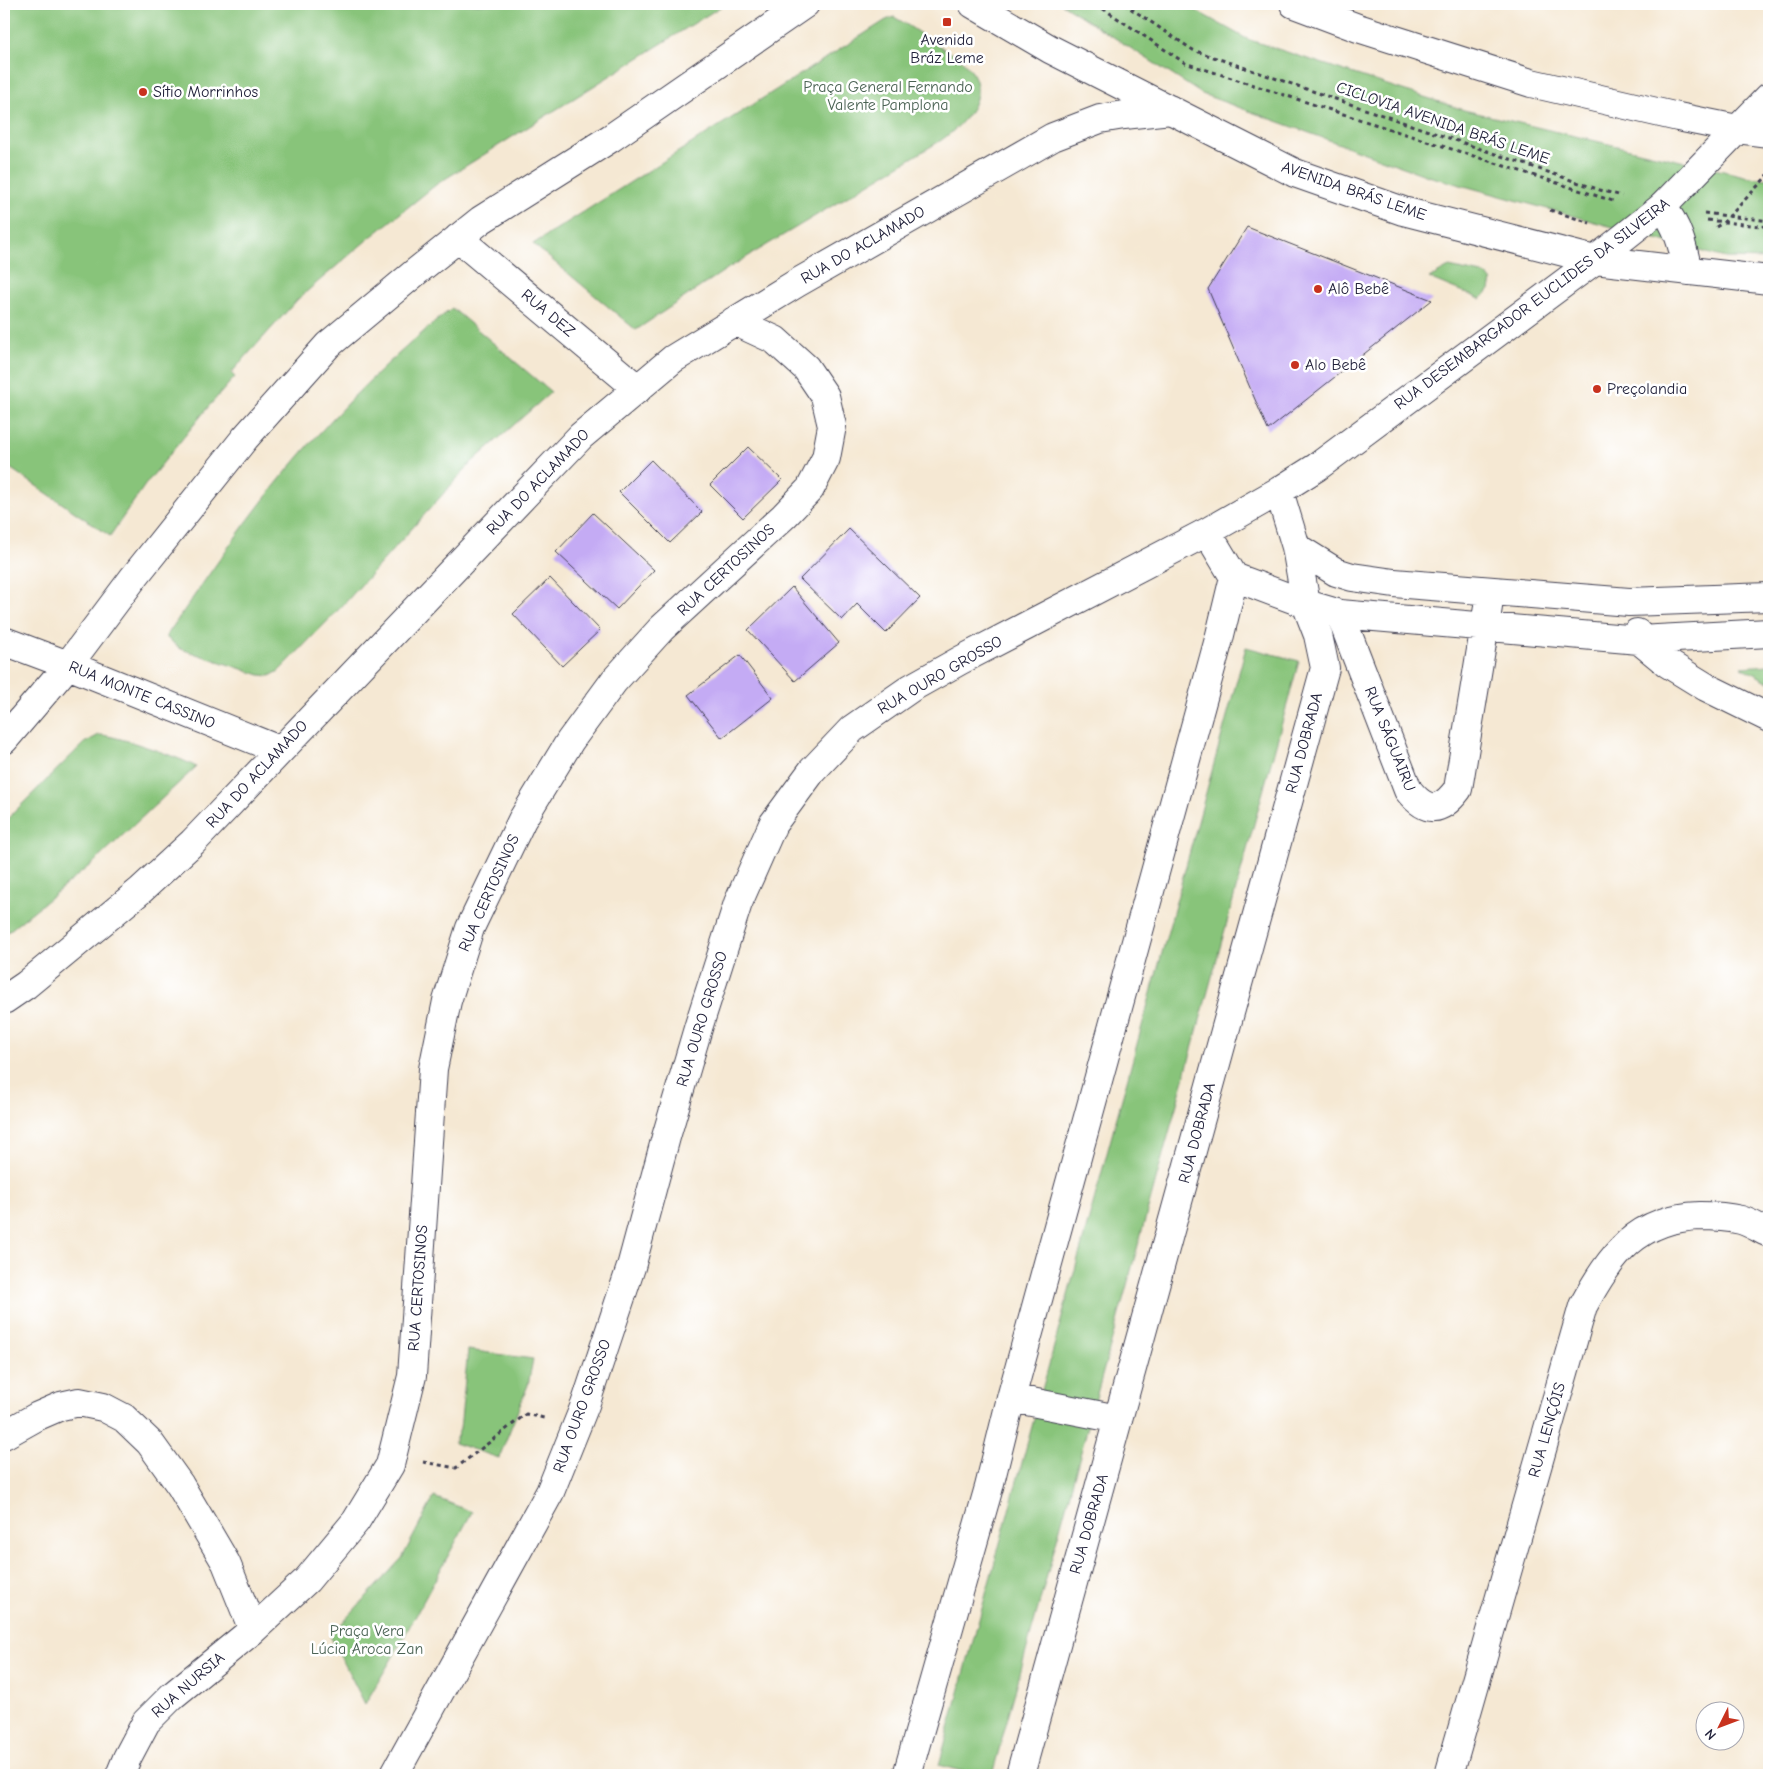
<svg xmlns="http://www.w3.org/2000/svg" width="1773" height="1779" font-family="'Comic Neue',sans-serif">
  <style>
    .green { fill: #88c47a; stroke: #55735a }
    .building { fill: #c4abf4 }
    .lines { fill: none; stroke-linecap: round; stroke-linejoin: round }
    .minor-casing { stroke: #424052; stroke-width: 30 }
    .major-casing { stroke: #424052; stroke-width: 30 }
    .path { stroke: #424052; stroke-width: 3; stroke-dasharray: 4 4; stroke-linecap: butt }
    .minor { stroke: #fff; stroke-width: 28 }
    .major { stroke: #fff; stroke-width: 28 }
    .poi-dot { fill: #c8321e; stroke: #fff; stroke-width: 2 }
    .labels { text-anchor: middle; dominant-baseline: central; stroke-width: 5; stroke-linejoin: round; paint-order: stroke }
    .poi-label { font-size: 16px; fill: #22223b; stroke: #fff; text-anchor: start }
    .park-label { font-size: 16px; fill: #4b6354; stroke: #fff }
    .street-label { font-size: 16px; fill: #22223b; stroke: #fff }
  </style>
  <rect width="100%" height="100%" fill="#fff"/>
  <filter id="ink" filterUnits="userSpaceOnUse"><feTurbulence type="fractalNoise" baseFrequency=".02" numOctaves="2"/><feDisplacementMap in="SourceGraphic" scale="10" xChannelSelector="R" yChannelSelector="G"/><feConvolveMatrix kernelMatrix="1 2 1 2 8 2 1 2 1" color-interpolation-filters="sRGB"/></filter>
  <filter id="wash" filterUnits="userSpaceOnUse"><feTurbulence type="fractalNoise" baseFrequency=".0096" numOctaves="4" result="noise"/><feDisplacementMap in="SourceGraphic" scale="20" xChannelSelector="R" yChannelSelector="G"/><feGaussianBlur stdDeviation="1.12" result="paint"/><feColorMatrix in="noise" values="0 0 0 0 0 0 0 0 0 0 0 0 0 0 0 0 0 1.4 0 .05"/><feComposite in="paint" operator="in"/></filter>
  <g filter="url(#wash)">
    <rect width="100%" height="100%" fill="#f5e8d3"/>
    <!-- green -->
    <path class="green" d="M4,4H725L437,184L367,240L298,299L231,373L235,377L209,406L145,485L110,536L4,464Z
      M1062,4H1184L1247,39L1464,110L1749,177L1769,179V259L1725,258L1428,176L1202,94Z
      M894,17C907,24 920,34 933,42C945,50 961,57 970,69C991,97 962,126 940,141L727,269L636,330L533,244L886,20Z
      M1449,267L1487,275L1492,281L1490,290L1480,299L1429,278Z
      M452,308L551,392L471,463L344,604L279,671L270,676L260,675L181,649L167,638V635C208,576 248,516 295,461C342,405 395,354 452,308Z
      M1246,647L1299,661L992,1775H978L939,1765Z
      M1769,665V682L1741,667Z
      M99,735C113,734 185,759 196,767L93,863L4,935V822L84,743Z
      M468,1350L533,1359L528,1385L499,1458L454,1443L460,1429Z
      M434,1497L472,1512L394,1655L365,1704L330,1636L402,1558Z"/>
    <g id="blocks">
      <!-- building -->
      <path class="building" d="M1247,227L1432,300L1268,430L1208,289Z
        M748,447L782,480L743,518L710,485Z
        M651,460L702,512L670,543L619,492Z
        M593,513L654,570L617,609L556,552Z
        M849,529L920,598L886,633L857,604L842,620L800,579Z
        M550,578L600,630L562,666L513,614Z
        M792,587L839,643L795,681L748,630Z
        M740,655L773,698L722,738L688,695Z"/>
    </g>
  </g>
  <g filter="url(#ink)">
    <use href="#blocks" fill-opacity="0" stroke="#424052" stroke-width="1"/>
    <g class="lines">
      <!-- minor casing -->
      <g class="minor-casing">
        <path id="minor" d="M458,238L638,389
          M1296,547L1336,572L1352,577L1394,583L1629,602L1769,597
          M1234,577L1306,604L1340,614L1639,640L1769,633
          M1340,614L1408,790C1427,814 1441,812 1458,789L1488,607
          M1637,633L1639,640L1667,663L1706,687L1769,718
          M4,641L68,665L279,750
          M4,740L68,665L134,577L245,438L328,345L417,271L481,220L611,138L805,4
          M4,1000L26,985L141,890L193,842L581,436L673,359L797,283L1053,137L1100,119L1124,115L1171,110
          M1011,1398L1118,1419
          M4,1435L38,1416L61,1406L79,1402L103,1407L124,1418L150,1443L180,1485L226,1563L253,1630
          M120,1775L127,1758L146,1722L172,1696L253,1630L307,1580L356,1521L390,1465L412,1376L433,1069L447,1001L470,928L522,820L570,741L614,681L661,629L784,516L810,489L826,458L832,426L825,396L806,368L775,340L734,321
          M394,1775L550,1492L585,1405L631,1267L666,1137L699,1025L738,903L773,824L812,771L852,729L911,688L961,660L1207,532L1279,491L1317,467L1595,260L1662,207L1769,97
          M907,1775L989,1487L1011,1398L1219,639L1234,577L1207,532
          M1020,1775L1325,668L1318,635L1306,604L1296,547L1279,491
          M1449,1775L1583,1306C1611,1255 1637,1218 1700,1216C1713,1216 1728,1217 1741,1220C1751,1223 1760,1229 1769,1233"/>
      </g>
      <!-- major casing -->
      <g class="major-casing">
        <path id="major" d="M973,4L1050,49L1295,173L1403,211L1595,260L1769,280
          M1294,4L1358,28L1531,83L1678,117L1737,129L1769,133
          M1662,207C1678,225 1683,248 1688,271"/>
      </g>
      <!-- path -->
      <path class="path" d="M1096,4L1185,63L1616,202
        M1124,4L1193,50L1600,190L1622,196
        M1550,210L1590,223
        M1704,213L1769,221
        M1707,220L1769,227
        M1716,227L1724,222L1769,174
        M423,1462L456,1468L526,1414L544,1418"/>
      <!-- minor -->
      <use href="#minor" class="minor"/>
      <!-- major -->
      <use href="#major" class="major"/>
    </g>
  </g>
  <!-- markers -->
  <g class="poi-dot">
    <rect x="942" y="17" width="10" height="10" rx="2.5"/>
    <circle cx="143" cy="92" r="5"/>
    <circle cx="1318" cy="289" r="5"/>
    <circle cx="1295" cy="365" r="5"/>
    <circle cx="1597" cy="389" r="5"/>
  </g>
  <g class="labels">
    <!-- poi labels -->
    <g class="poi-label">
      <text x="947" y="40" text-anchor="middle">Avenida<tspan x="947" dy="18">Bráz Leme</tspan></text>
      <text x="153" y="92">Sítio Morrinhos</text>
      <text x="1328" y="289">Alô Bebê</text>
      <text x="1305" y="365">Alo Bebê</text>
      <text x="1607" y="389">Preçolandia</text>
    </g>
    <!-- park labels -->
    <g class="park-label">
      <text x="888" y="87">Praça General Fernando<tspan x="888" dy="18">Valente Pamplona</tspan></text>
      <text x="367" y="1631">Praça Vera<tspan x="367" dy="18">Lúcia Aroca Zan</tspan></text>
    </g>
    <!-- street labels -->
    <g class="street-label">
      <text transform="translate(1443 123) rotate(19)">CICLOVIA AVENIDA BRÁS LEME</text>
      <text transform="translate(1354 191) rotate(19)">AVENIDA BRÁS LEME</text>
      <text transform="translate(863 245) rotate(-30)">RUA DO ACLAMADO</text>
      <text transform="translate(1532 304) rotate(-37)">RUA DESEMBARGADOR EUCLIDES DA SILVEIRA</text>
      <text transform="translate(548 313) rotate(40)">RUA DEZ</text>
      <text transform="translate(538 482) rotate(-46)">RUA DO ACLAMADO</text>
      <text transform="translate(726 570) rotate(-43)">RUA CERTOSINOS</text>
      <text transform="translate(940 675) rotate(-30)">RUA OURO GROSSO</text>
      <text transform="translate(142 695) rotate(22)">RUA MONTE CASSINO</text>
      <text transform="translate(1390 739) rotate(68)">RUA SÁGUAIRU</text>
      <text transform="translate(1304 743) rotate(-75)">RUA DOBRADA</text>
      <text transform="translate(257 774) rotate(-47)">RUA DO ACLAMADO</text>
      <text transform="translate(489 893) rotate(-66)">RUA CERTOSINOS</text>
      <text transform="translate(702 1019) rotate(-73)">RUA OURO GROSSO</text>
      <text transform="translate(1197 1133) rotate(-75)">RUA DOBRADA</text>
      <text transform="translate(418 1288) rotate(-86)">RUA CERTOSINOS</text>
      <text transform="translate(582 1406) rotate(-70)">RUA OURO GROSSO</text>
      <text transform="translate(1547 1430) rotate(-74)">RUA LENÇÓIS</text>
      <text transform="translate(1089 1524) rotate(-74)">RUA DOBRADA</text>
      <text transform="translate(188 1685) rotate(-41)">RUA NURSIA</text>
    </g>
  </g>
  <!-- margin -->
  <rect width="1773" height="1779" fill="none" stroke="#fff" stroke-width="20"/>
  <!-- north arrow -->
  <g transform="translate(1720 1726) rotate(228)"><circle r="24" fill="#ffffff" stroke="#a7a7b1"/>
  <path d="M0-4L9 19L0 12L-9 19Z" fill="#c8321e"/>
  <text y="-8" font-size="14" font-weight="bold" text-anchor="middle" fill="#22223b">N</text>
  </g>
</svg>
